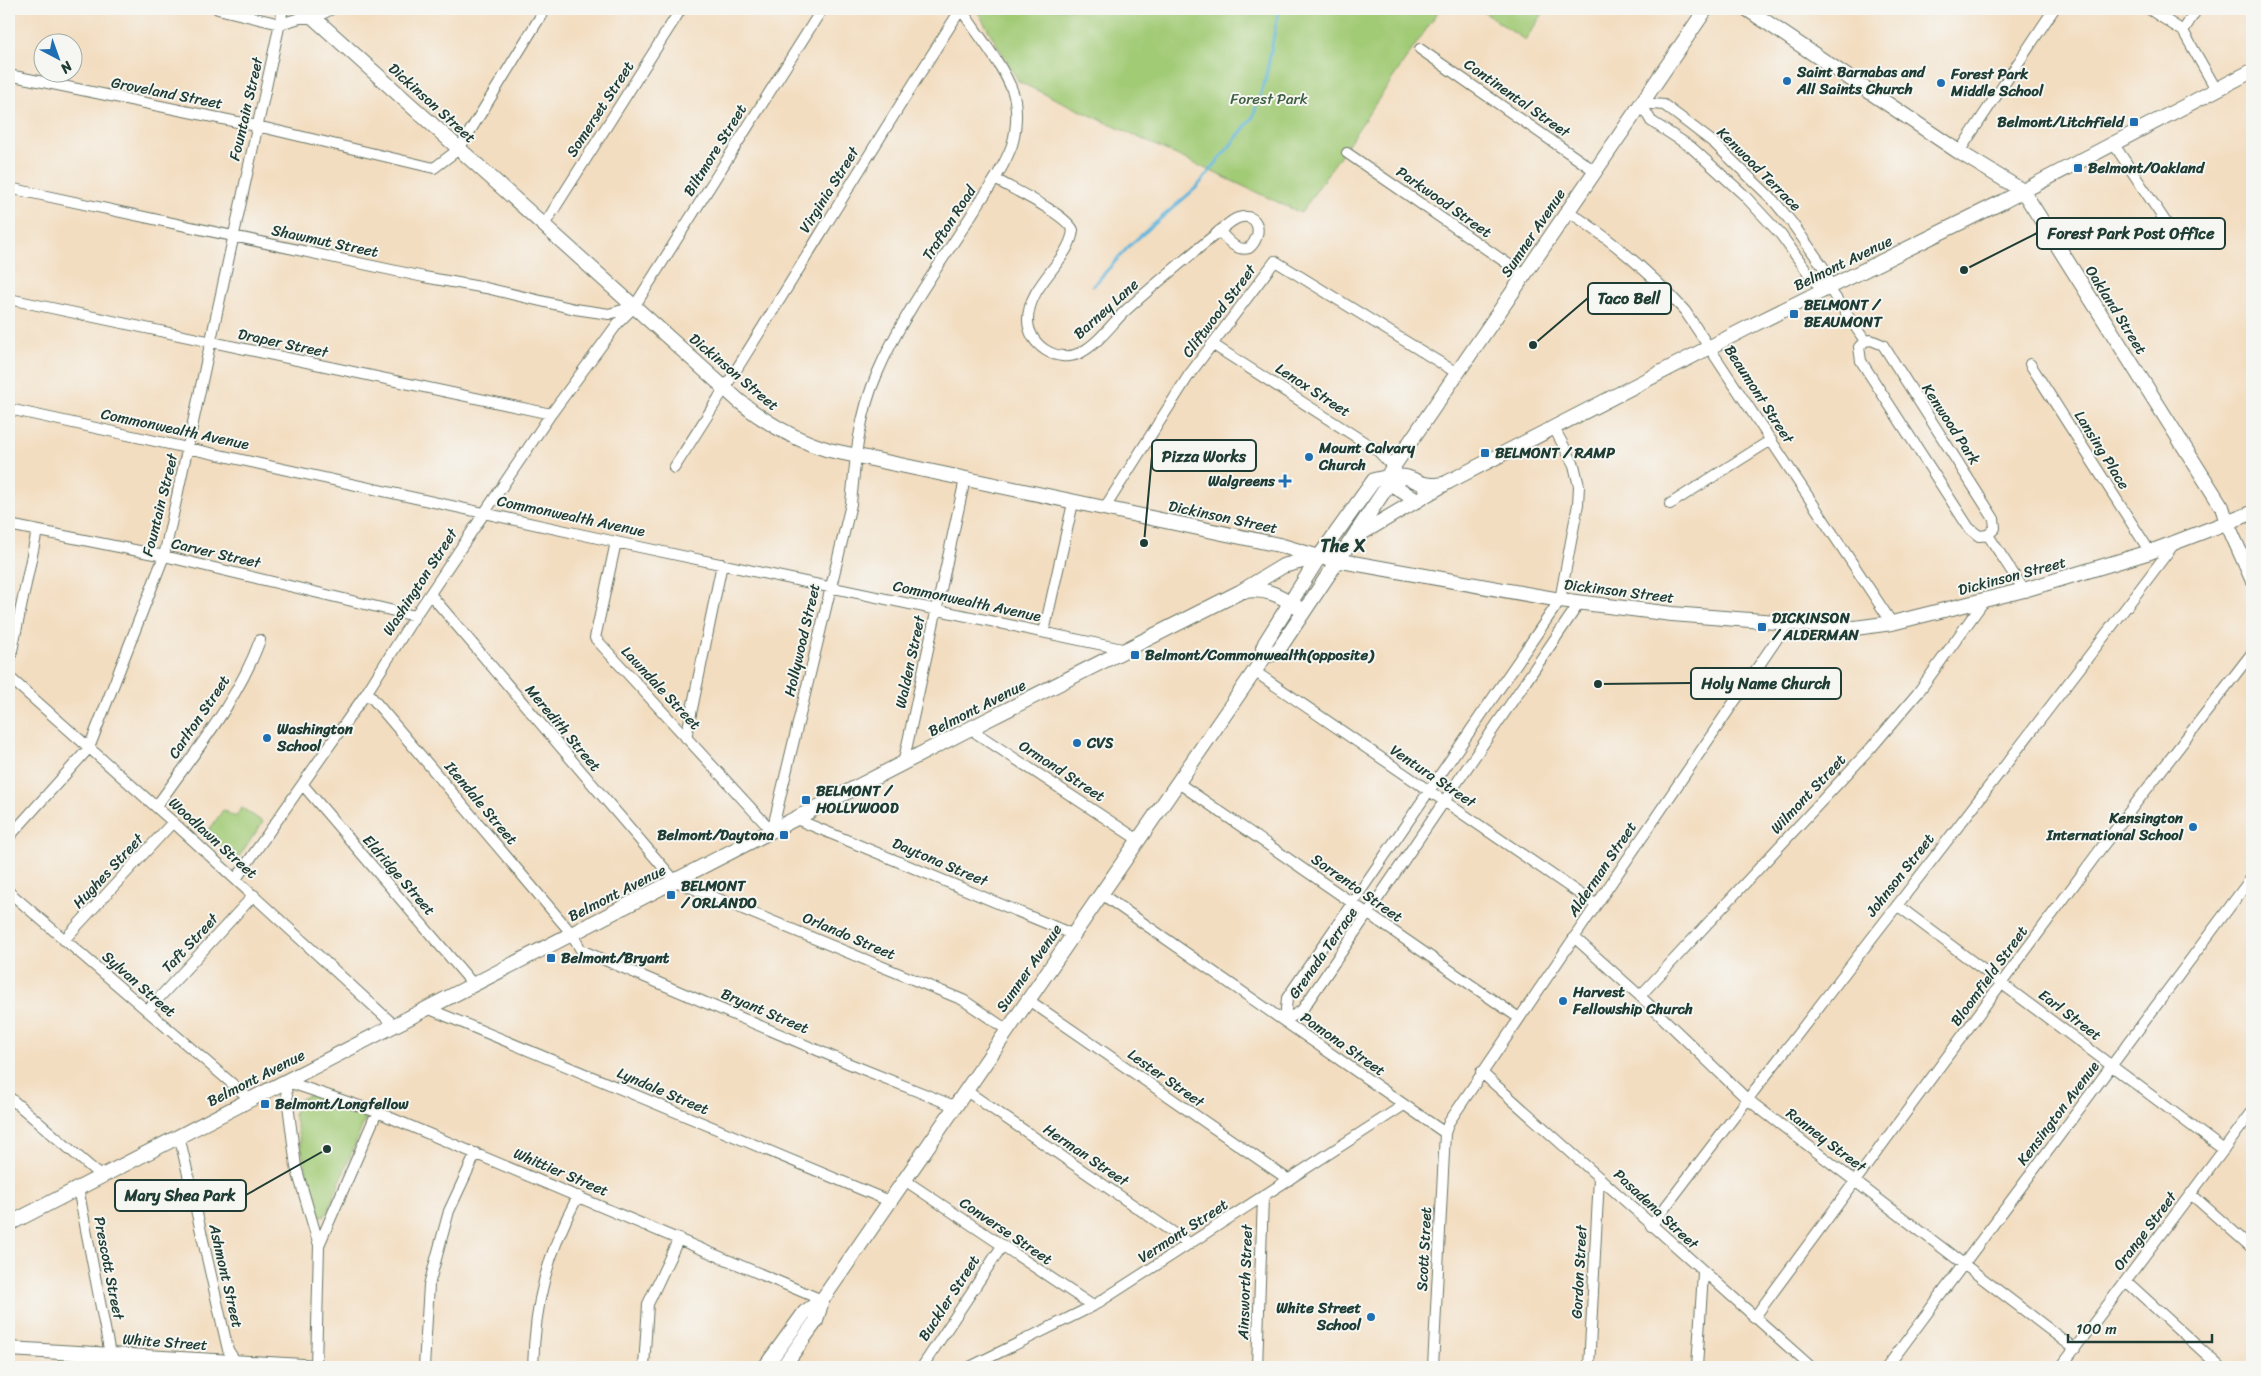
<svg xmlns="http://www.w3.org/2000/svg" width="2261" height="1376" font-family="Sriracha,sans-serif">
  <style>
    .green { fill: #a2cb76; stroke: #608455 }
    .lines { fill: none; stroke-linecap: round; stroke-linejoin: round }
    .stream { stroke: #60b6dc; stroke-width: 3 }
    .minor-casing { stroke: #697565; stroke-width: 12 }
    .major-casing { stroke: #697565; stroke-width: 16 }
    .minor { stroke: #fff; stroke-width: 10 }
    .major { stroke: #fff; stroke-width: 14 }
    .poi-dot { fill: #1f6fb2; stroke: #f6f6f2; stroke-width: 2 }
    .labels { text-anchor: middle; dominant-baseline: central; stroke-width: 4; stroke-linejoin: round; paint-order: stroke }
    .poi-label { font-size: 15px; font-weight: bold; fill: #1f3d34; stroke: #f6f6f2; text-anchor: start }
    .street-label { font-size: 15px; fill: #1f3d34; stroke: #f6f6f2 }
    .park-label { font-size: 15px; fill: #406044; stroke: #f6f6f2 }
    .quarter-label { font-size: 18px; font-weight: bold; fill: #1f3d34; stroke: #f6f6f2 }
    .leader { fill: none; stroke: #1f3d34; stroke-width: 2 }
    .callout-dot { fill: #1f3d34; stroke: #f6f6f2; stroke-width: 2 }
    .callout { fill: #f6f6f2; stroke: #1f3d34; stroke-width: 2 }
    .callout-label { font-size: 16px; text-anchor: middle; font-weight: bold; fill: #1f3d34 }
  </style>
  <rect width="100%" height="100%" fill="#f6f6f2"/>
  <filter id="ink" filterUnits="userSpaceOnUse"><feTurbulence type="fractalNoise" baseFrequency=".02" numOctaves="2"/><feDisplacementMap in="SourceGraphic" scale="10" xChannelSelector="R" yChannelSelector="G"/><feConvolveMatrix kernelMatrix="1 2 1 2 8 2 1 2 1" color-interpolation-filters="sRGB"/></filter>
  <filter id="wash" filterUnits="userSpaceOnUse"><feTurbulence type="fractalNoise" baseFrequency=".0096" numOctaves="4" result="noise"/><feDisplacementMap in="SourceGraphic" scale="20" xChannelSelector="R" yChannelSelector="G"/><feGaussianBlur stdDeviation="1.12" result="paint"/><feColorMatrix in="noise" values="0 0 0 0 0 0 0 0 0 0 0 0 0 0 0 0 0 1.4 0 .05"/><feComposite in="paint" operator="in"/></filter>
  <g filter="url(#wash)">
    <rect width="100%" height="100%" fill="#f3ddc0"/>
    <!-- green -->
    <path class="green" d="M976,9H1440L1301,213L1019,82Z
      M1479,9H1546L1525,40Z
      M242,808L263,822L236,861L207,833L223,810L235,817Z
      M311,1094L362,1111L366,1117L327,1214L324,1216L318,1215L315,1211L294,1114L299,1100Z"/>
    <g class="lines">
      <!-- stream -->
      <path class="stream" d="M1093,286L1130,245L1197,187L1253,117L1265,81L1279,9"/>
    </g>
  </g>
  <g filter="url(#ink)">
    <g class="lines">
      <!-- minor casing -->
      <g class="minor-casing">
        <path id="minor" d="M218,9L280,24
          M2149,9L2183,31L2216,89
          M280,24L300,18H314L332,9
          M2183,31L2197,9
          M1420,49L1595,171
          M9,75L257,126L434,168L459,149L545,9
          M1641,103L1664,105L1680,117L1714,143L1773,200L1792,223L1826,271L1829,288L1865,341
          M1641,103L1651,121L1691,147L1743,194L1781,235L1815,282L1829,288
          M2113,143L2175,236
          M1959,152L2054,9
          M1347,153L1524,275
          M995,179C1014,190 1064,213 1073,230C1070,261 1028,284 1028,320C1028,345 1057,364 1080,353C1098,344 1110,326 1124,312C1156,283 1189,256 1222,229C1227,225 1232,220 1238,218C1259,211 1264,235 1249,248C1236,252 1228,240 1219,231
          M9,188L424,277L486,288L575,309L609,314L633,307
          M1568,211C1612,240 1650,272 1685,311L1892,623
          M544,225L681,9
          M9,299L551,414
          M1871,340L1883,345L1994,519L1995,528L1988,535L1979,536L1969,528L1861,361L1859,347L1865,341Z
          M1212,344L1378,451L1393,467
          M2030,364L2150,552
          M9,409L616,542L1127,650
          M674,468C772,316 863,161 961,9
          M1670,504L1771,440
          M1104,509L1189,375L1275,261L1457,373
          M9,525L164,556L415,616
          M1988,535L2024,590
          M616,542L595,638L772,831
          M430,594L675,881L963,1000L1006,1029
          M1044,632L1073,503
          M9,665L37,531
          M1254,671L1596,905
          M9,677L173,822L394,1025
          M367,692L572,934L581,950L850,1064L954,1106
          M970,729L1137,839
          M686,738L722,564
          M903,764L965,479
          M1177,782L1519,1018
          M303,785L473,984
          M156,807C193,754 238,701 260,640
          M796,819L1072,934
          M772,831L851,504C855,460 859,415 877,374C901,317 939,266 972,214C986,192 1003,170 1012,145C1016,132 1017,114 1015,100C1010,73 976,33 961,9
          M9,837L89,748L164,556L283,9
          M236,879L367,692L415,616L551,414L618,323L634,307L822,9
          M9,892L250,1099
          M1100,893L1445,1133
          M1897,905L2224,1150
          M1574,937L1640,996L1747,1099L2075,1349
          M64,940L173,822
          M1640,996L1871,748L1917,694L1984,601
          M1027,999L1289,1180
          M427,1008L889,1201
          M147,1011L254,895
          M1285,1021L1287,998L1560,600L1578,504L1579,486L1574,465L1554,428
          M1285,1021L1302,1010L1580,602
          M1481,1072L1811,1367
          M965,1090L1190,1244
          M9,1097L101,1176
          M179,1135L228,1350L236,1362L234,1366
          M903,1179L1093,1306
          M78,1188L110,1354L96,1367
          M2191,1194L2252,1248
          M1651,1226C1824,997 2002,773 2174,544
          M319,1245L377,1112
          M2126,1281L2220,1367
          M1754,1318L2102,847L2252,653
          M316,1367L319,1245L296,1167L285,1081L377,1112L822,1300
          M424,1367L429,1285L449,1211L476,1153
          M533,1367C535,1301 547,1254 578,1196
          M644,1367L648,1304L679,1238
          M922,1367L1002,1246
          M970,1367L1093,1306L1404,1105
          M1257,1367L1263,1197
          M1433,1367L1445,1133L1449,1122L1787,624
          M1589,1367L1599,1178
          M1697,1367L1703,1273
          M1887,1367L2252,877
          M2061,1367L2252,1112"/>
      </g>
      <!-- major casing -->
      <g class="major-casing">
        <path id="major" d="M304,9L739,401C766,423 795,440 829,450L1279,545L1319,557L1560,600L1672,614L1855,628L1892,623L2024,590L2150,552L2252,513
          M1747,9L1959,152L2023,191L2222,507L2227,523L2252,579
          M1394,468L1396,487L1417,501
          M1396,477C1415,474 1417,489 1442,484
          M1355,537L1448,482L1749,327L2002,202L2252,71
          M1245,591C1266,588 1279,595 1296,606
          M1265,656L1273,654L1279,649L1386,488L1387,477L1393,467L1706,9
          M9,1224L975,726L1240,592L1283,566L1318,557
          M9,1349L319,1367
          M765,1367L805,1312L822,1300
          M783,1367L816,1321L822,1300L1265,656L1263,648L1265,643L1319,557L1374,480L1387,477"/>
      </g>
      <!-- minor -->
      <use href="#minor" class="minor"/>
      <!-- major -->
      <use href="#major" class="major"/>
    </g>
  </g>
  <!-- markers -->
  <g class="poi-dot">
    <circle cx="1787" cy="81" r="5"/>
    <circle cx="1941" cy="83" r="5"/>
    <rect x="2129" y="117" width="10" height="10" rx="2.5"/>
    <rect x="2073" y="163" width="10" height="10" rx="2.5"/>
    <rect x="1789" y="309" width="10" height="10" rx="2.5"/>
    <rect x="1480" y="448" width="10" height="10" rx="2.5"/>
    <circle cx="1309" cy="457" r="5"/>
    <path d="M1282.5 473.5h5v5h5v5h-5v5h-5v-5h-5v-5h5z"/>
    <rect x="1757" y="622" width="10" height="10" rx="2.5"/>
    <rect x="1130" y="650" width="10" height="10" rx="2.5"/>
    <circle cx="267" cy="738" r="5"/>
    <circle cx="1077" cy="743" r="5"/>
    <rect x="801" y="795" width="10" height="10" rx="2.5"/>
    <circle cx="2193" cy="827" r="5"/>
    <rect x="779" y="830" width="10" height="10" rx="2.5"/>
    <rect x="666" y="890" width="10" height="10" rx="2.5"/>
    <rect x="546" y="953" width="10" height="10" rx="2.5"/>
    <circle cx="1563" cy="1001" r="5"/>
    <rect x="260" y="1099" width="10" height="10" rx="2.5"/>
    <circle cx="1371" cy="1317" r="5"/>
  </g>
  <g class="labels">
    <!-- poi labels -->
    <g class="poi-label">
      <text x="1797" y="72">Saint Barnabas and<tspan x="1797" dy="17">All Saints Church</tspan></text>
      <text x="1951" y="74">Forest Park<tspan x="1951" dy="17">Middle School</tspan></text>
      <text x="2124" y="122" text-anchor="end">Belmont/Litchfield</text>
      <text x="2088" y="168">Belmont/Oakland</text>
      <text x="1804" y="305">BELMONT /<tspan x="1804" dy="17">BEAUMONT</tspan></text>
      <text x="1319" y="448">Mount Calvary<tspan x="1319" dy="17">Church</tspan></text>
      <text x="1495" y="453">BELMONT / RAMP</text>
      <text x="1275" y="481" text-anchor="end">Walgreens</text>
      <text x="1772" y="618">DICKINSON<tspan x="1772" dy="17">/ ALDERMAN</tspan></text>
      <text x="1145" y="655">Belmont/Commonwealth(opposite)</text>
      <text x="277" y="729">Washington<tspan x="277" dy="17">School</tspan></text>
      <text x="1087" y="743">CVS</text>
      <text x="816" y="791">BELMONT /<tspan x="816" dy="17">HOLLYWOOD</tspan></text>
      <text x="2183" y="818" text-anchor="end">Kensington<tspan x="2183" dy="17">International School</tspan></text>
      <text x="774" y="835" text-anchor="end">Belmont/Daytona</text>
      <text x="681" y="886">BELMONT<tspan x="681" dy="17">/ ORLANDO</tspan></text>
      <text x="561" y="958">Belmont/Bryant</text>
      <text x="1573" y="992">Harvest<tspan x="1573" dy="17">Fellowship Church</tspan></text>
      <text x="275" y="1104">Belmont/Longfellow</text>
      <text x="1361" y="1308" text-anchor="end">White Street<tspan x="1361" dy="17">School</tspan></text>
    </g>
    <!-- street labels -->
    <g class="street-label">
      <text transform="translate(167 93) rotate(11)">Groveland Street</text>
      <text transform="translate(1517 98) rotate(35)">Continental Street</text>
      <text transform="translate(432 103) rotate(42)">Dickinson Street</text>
      <text transform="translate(246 109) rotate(-77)">Fountain Street</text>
      <text transform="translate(600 109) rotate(-57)">Somerset Street</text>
      <text transform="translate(715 150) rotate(-58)">Biltmore Street</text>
      <text transform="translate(1759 169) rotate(45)">Kenwood Terrace</text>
      <text transform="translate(829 190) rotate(-58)">Virginia Street</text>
      <text transform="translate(1444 202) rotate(35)">Parkwood Street</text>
      <text transform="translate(949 223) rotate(-57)">Trafton Road</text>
      <text transform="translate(1533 233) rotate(-56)">Sumner Avenue</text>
      <text transform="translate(325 241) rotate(12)">Shawmut Street</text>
      <text transform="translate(1843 263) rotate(-26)">Belmont Avenue</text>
      <text transform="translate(1106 309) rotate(-42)">Barney Lane</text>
      <text transform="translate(2116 310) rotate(58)">Oakland Street</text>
      <text transform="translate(1219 311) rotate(-53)">Cliftwood Street</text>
      <text transform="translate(283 343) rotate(12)">Draper Street</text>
      <text transform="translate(734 372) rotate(40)">Dickinson Street</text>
      <text transform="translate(1313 390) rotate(33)">Lenox Street</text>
      <text transform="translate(1759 394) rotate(57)">Beaumont Street</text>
      <text transform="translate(1951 424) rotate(57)">Kenwood Park</text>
      <text transform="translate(175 429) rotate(12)">Commonwealth Avenue</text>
      <text transform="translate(2102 450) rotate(58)">Lansing Place</text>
      <text transform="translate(160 505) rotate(-76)">Fountain Street</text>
      <text transform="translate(571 516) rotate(12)">Commonwealth Avenue</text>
      <text transform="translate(1223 517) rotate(12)">Dickinson Street</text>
      <text transform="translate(216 553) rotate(13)">Carver Street</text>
      <text transform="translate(2012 576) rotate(-15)">Dickinson Street</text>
      <text transform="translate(420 582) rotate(-57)">Washington Street</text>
      <text transform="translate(1619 591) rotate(7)">Dickinson Street</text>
      <text transform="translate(967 601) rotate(12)">Commonwealth Avenue</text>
      <text transform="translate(802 640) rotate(-77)">Hollywood Street</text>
      <text transform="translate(910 662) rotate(-78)">Walden Street</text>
      <text transform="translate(661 688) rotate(47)">Lawndale Street</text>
      <text transform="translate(977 708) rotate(-27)">Belmont Avenue</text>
      <text transform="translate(199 717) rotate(-56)">Carlton Street</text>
      <text transform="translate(563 728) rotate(50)">Meredith Street</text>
      <text transform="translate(1062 771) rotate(33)">Ormond Street</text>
      <text transform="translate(1433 776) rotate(34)">Ventura Street</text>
      <text transform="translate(1808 794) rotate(-47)">Wilmont Street</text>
      <text transform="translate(481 803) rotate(50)">Itendale Street</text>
      <text transform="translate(213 838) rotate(42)">Woodlawn Street</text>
      <text transform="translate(940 862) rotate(23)">Daytona Street</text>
      <text transform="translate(1602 869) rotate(-56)">Alderman Street</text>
      <text transform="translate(108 871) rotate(-47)">Hughes Street</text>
      <text transform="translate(399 875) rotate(49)">Eldridge Street</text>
      <text transform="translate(1900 875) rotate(-52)">Johnson Street</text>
      <text transform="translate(1357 888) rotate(35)">Sorrento Street</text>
      <text transform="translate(617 893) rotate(-27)">Belmont Avenue</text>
      <text transform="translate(849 936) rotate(23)">Orlando Street</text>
      <text transform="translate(190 943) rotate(-47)">Taft Street</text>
      <text transform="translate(1323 953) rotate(-55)">Grenada Terrace</text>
      <text transform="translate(1029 968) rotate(-55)">Sumner Avenue</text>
      <text transform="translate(1989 976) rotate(-54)">Bloomfield Street</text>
      <text transform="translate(139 984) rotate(41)">Sylvan Street</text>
      <text transform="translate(765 1011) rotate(23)">Bryant Street</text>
      <text transform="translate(2070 1015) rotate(37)">Earl Street</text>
      <text transform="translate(1343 1044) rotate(35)">Pomona Street</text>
      <text transform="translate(256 1078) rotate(-27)">Belmont Avenue</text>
      <text transform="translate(1166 1078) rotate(35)">Lester Street</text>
      <text transform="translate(663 1091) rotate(23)">Lyndale Street</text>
      <text transform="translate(2058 1113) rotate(-53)">Kensington Avenue</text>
      <text transform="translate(1826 1140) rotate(37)">Ranney Street</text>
      <text transform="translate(1086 1155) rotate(34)">Herman Street</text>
      <text transform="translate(561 1172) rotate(23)">Whittier Street</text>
      <text transform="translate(1656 1209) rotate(43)">Pasadena Street</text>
      <text transform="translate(1006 1231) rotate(34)">Converse Street</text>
      <text transform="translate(1183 1231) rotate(-33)">Vermont Street</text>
      <text transform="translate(2145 1231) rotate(-53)">Orange Street</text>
      <text transform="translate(1424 1249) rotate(-87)">Scott Street</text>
      <text transform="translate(109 1268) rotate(79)">Prescott Street</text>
      <text transform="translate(1579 1272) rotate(-87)">Gordon Street</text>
      <text transform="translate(226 1276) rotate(77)">Ashmont Street</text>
      <text transform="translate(1245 1282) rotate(-88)">Ainsworth Street</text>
      <text transform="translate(949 1298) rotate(-57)">Buckler Street</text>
      <text transform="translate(165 1342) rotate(4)">White Street</text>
    </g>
    <!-- park labels -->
    <g class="park-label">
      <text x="1269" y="99">Forest Park</text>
    </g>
    <!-- quarter labels -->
    <g class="quarter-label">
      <text x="1343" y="546">The X</text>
    </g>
  </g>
  <!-- callouts -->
  <path class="leader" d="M1964 270L2037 233M1533 345L1588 298M1144 543L1152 456M1598 684L1691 683M327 1149L246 1195"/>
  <g class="callout-dot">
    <circle cx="1964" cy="270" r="5"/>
    <circle cx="1533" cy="345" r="5"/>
    <circle cx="1144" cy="543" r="5"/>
    <circle cx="1598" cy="684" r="5"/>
    <circle cx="327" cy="1149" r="5"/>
  </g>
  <g class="callout">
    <rect x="2037" y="218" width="188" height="31" rx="5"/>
    <rect x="1588" y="283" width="83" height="31" rx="5"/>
    <rect x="1152" y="440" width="104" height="31" rx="5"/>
    <rect x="1691" y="668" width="150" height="31" rx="5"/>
    <rect x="115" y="1180" width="131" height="31" rx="5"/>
  </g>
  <g class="callout-label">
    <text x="2131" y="239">Forest Park Post Office</text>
    <text x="1629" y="304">Taco Bell</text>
    <text x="1204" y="462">Pizza Works</text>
    <text x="1766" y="689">Holy Name Church</text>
    <text x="180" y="1201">Mary Shea Park</text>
  </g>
  <!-- margin -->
  <rect width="2261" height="1376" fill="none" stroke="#f6f6f2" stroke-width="30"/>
  <!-- north arrow -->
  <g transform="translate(58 58) rotate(139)"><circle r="24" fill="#f6f6f2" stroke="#a0aca6"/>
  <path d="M0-4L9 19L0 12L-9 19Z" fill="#1f6fb2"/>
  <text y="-8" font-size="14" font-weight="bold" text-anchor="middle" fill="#1f3d34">N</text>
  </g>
  <!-- scale -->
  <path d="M2068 1334v8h144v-8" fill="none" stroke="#1f3d34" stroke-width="2.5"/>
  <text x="2076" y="1334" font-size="15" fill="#1f3d34" stroke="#f6f6f2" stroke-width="4" paint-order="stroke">100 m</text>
</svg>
